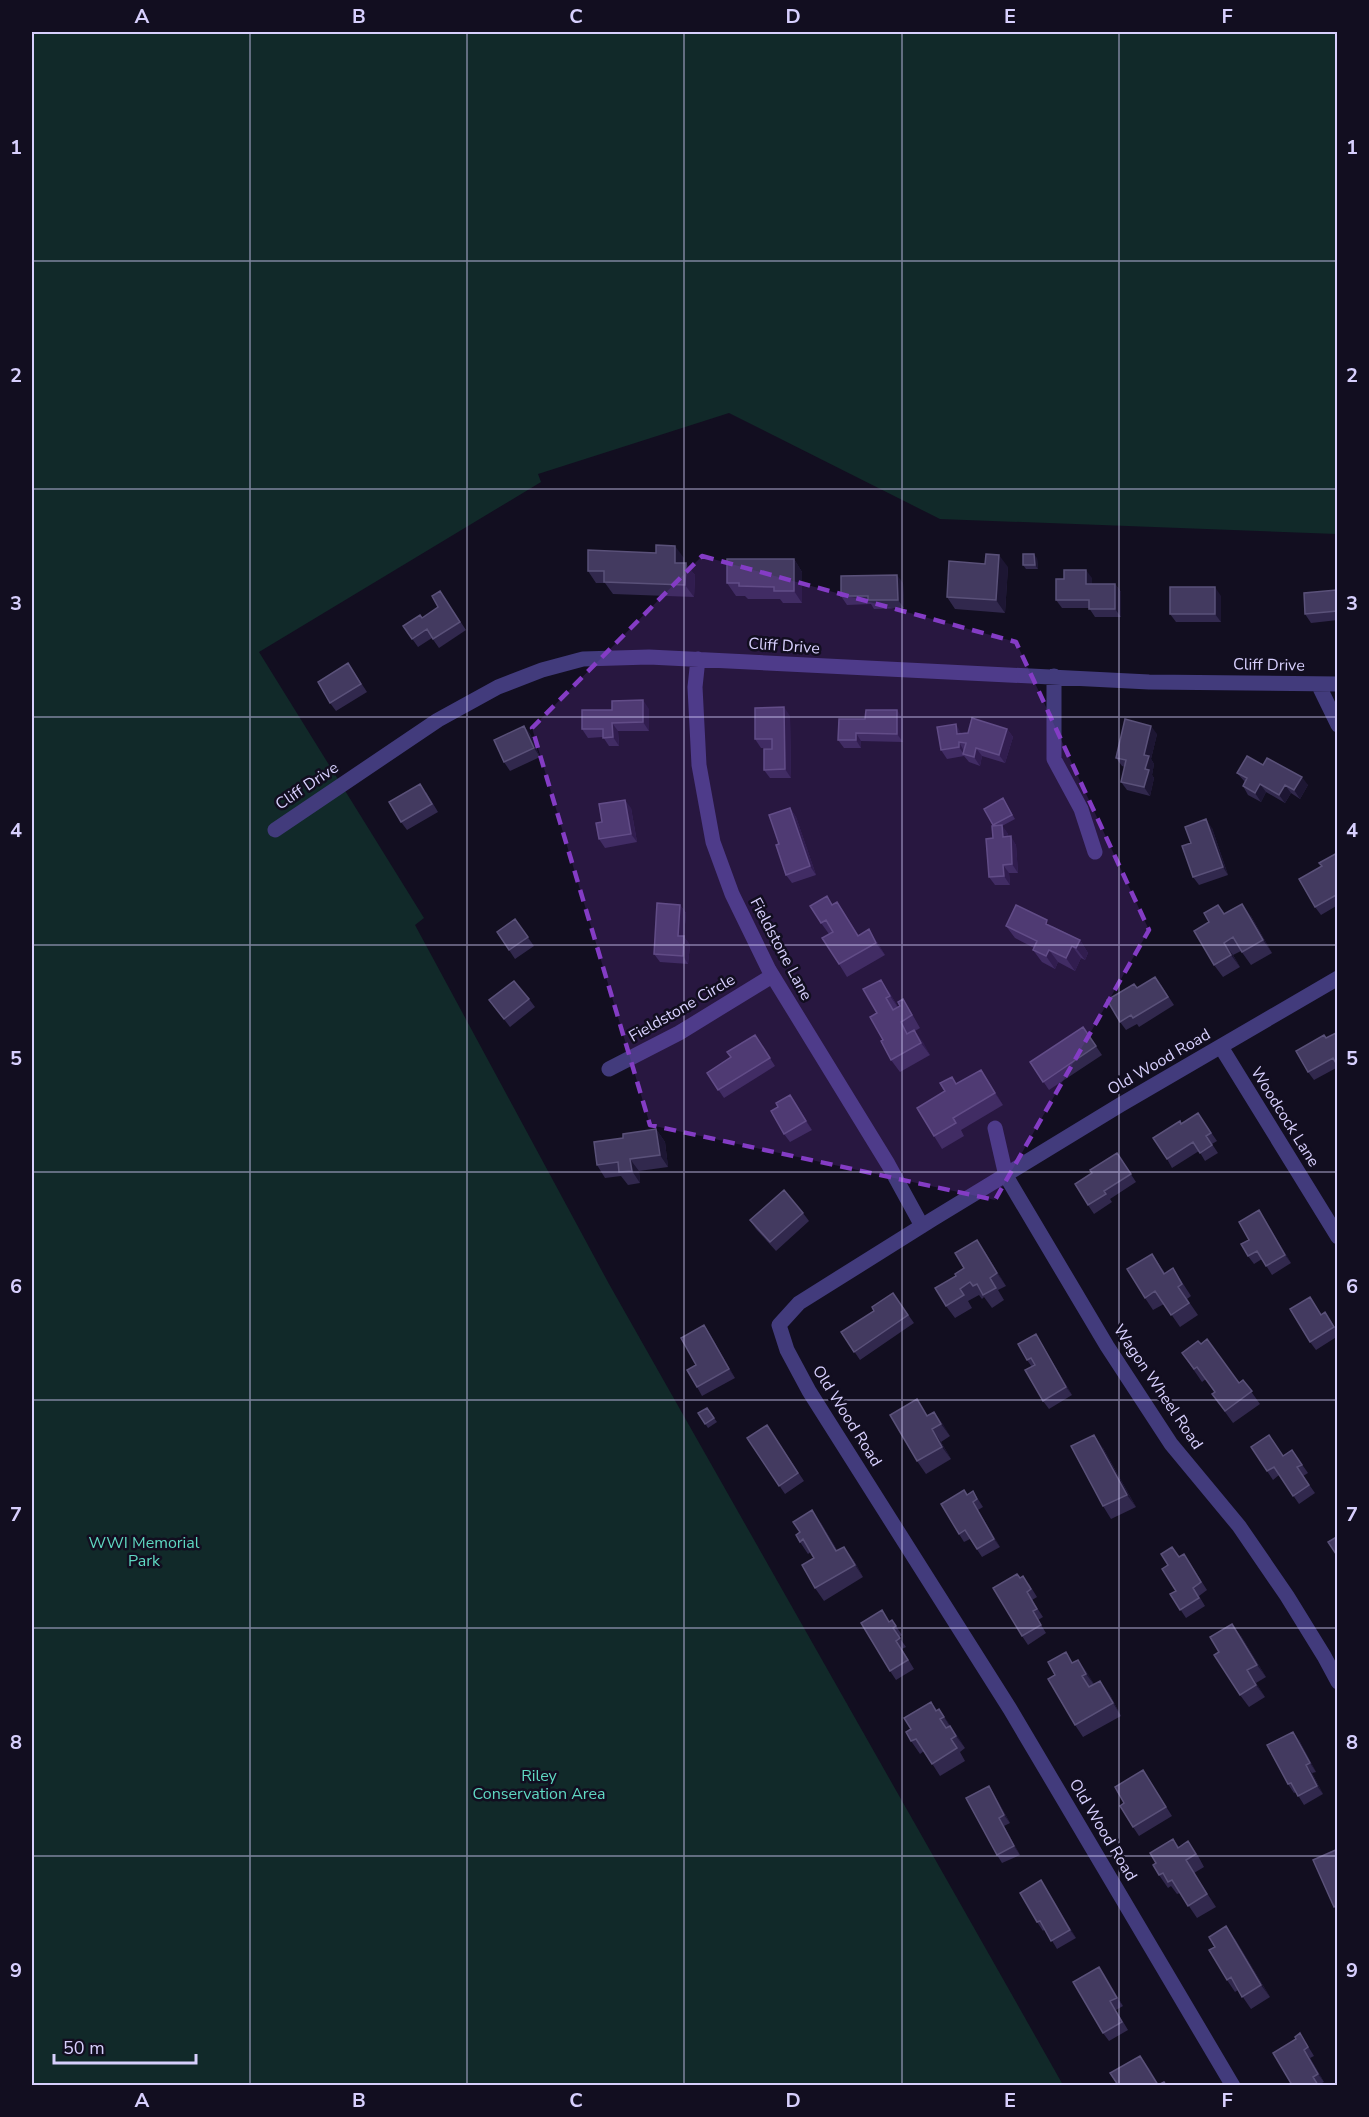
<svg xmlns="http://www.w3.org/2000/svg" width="1369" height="2117" font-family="'Nunito Sans',sans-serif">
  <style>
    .green { fill: #112929 }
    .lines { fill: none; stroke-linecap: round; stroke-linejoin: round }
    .minor { stroke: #423b7c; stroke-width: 15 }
    .wall { fill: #31284d }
    .shaded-wall { fill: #1d1633 }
    .building { fill: #433a60; stroke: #5a5179; stroke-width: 1.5 }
    .marked { fill: #843cc5; fill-opacity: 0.2; stroke: #843cc5; stroke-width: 4.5; stroke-dasharray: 12 8; stroke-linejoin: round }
    .grid { fill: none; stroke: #d7cffd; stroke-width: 1.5; stroke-opacity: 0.55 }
    .labels { text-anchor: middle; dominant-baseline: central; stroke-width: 5; stroke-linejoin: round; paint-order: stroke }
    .street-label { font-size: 16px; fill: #d7cffd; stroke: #120e20 }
    .park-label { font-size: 16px; fill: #5fd8c2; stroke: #120e20 }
    .neatline { fill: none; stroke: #d7cffd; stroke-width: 2 }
    .grid-label { font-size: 20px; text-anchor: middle; font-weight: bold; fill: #d7cffd }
  </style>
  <rect width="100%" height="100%" fill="#120e20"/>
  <!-- green -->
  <path class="green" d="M32,32H1337V534L940,519L729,413L538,474L541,482L259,652L424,918L415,925L609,1284L1063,2085L32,2086Z"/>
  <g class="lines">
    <!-- minor -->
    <path class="minor" d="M698,659L695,687L699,765L713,842L732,894L769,970L888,1164L922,1226
      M1054,676V759L1081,809L1095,852
      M1318,684L1338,725
      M275,830L438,720L498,687L542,670L583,659L649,657L1149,682L1338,684
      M1221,1047L1338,1237
      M609,1069L679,1033L772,976
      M995,1128L1006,1176L1107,1346L1171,1444L1239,1526L1287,1596L1324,1656L1338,1682
      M1233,2086L1010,1709L809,1391L787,1350L779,1325L799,1303L933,1219L1120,1105L1338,978"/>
  </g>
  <!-- wall -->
  <path class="wall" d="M684,558V563L695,575L694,597L613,594L605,583H596L588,571Z
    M1037,558L1038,569H1026L1023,565Z
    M794,559L802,572V603H783L780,599H748L745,596H736L727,583Z
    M1008,567L1005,613L955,609L947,597Z
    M1092,578V584H1115L1121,592V617H1095L1089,608H1062L1056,600Z
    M903,583L904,608L874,609L871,604L847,605L841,596Z
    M1336,590L1338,593V620L1311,623L1305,614Z
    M440,591L466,630L439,648L432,638L418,647L403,626L422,618L438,607Z
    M1221,596V622H1176L1170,614Z
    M348,663L367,692L336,711L330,703Z
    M649,709V731H618L619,746H609L603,737L588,738L582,729Z
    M790,716L791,778H770L764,770L772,748H761L755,739Z
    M839,719H903V742L861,741V748H844L838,740Z
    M524,726L530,734L540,757L510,771L504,762Z
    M1007,729L1013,737L1005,763L982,756L980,766L969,762L964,756L947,759L941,750L962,733Z
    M1157,734L1151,759L1154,764L1152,775L1154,778L1150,796L1127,790L1121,782L1125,767L1122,766L1116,758Z
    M1263,765L1308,785L1300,799L1291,793L1285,803L1266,792L1261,802L1248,795L1243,786L1245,782L1237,773Z
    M426,792L438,812L407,830L401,822Z
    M1003,798L1015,819L1002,826L1008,834V836L1016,845L1018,873H1009L1010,885H995L989,877L994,826L984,809Z
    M631,808L637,842L605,848L599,839L602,822Z
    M790,808L796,817L816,875L792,883L786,875L779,844Z
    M1212,828L1228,875L1199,885L1193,877L1191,843Z
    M1338,854V905L1321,915L1315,907L1322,866Z
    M837,902L858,935L877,942L885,955L847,977L839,964L829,934L821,923L833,905Z
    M680,905L686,913L684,937L690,945L688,964L660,962L654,954Z
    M1225,914L1251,916L1272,953L1251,965L1241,951L1233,955L1240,967L1223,977L1214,965Z
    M515,919L534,946L515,959L497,932Z
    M1006,926H1052L1080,940L1088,953L1085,960L1081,958L1075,971L1058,962L1055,969L1042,962L1033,950L1034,948L1015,938Z
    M1161,985L1174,1005L1139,1027L1137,1024L1126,1030L1120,1022L1137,988Z
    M889,992L898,1007L900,1006L903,999L911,1012L920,1028L915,1031L930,1055L900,1072L891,1060L877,1013Z
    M529,999L535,1007L510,1027L489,1000Z
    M1083,1027L1102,1055L1049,1090L1030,1062Z
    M1338,1032V1067L1314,1080L1308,1072L1326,1038Z
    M755,1035L775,1066L724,1098L707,1073L731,1057Z
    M981,1070L1003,1105L961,1130L964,1136L942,1149L934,1136L957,1084Z
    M790,1095L812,1130L790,1142L784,1134Z
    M1204,1122L1217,1141L1212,1144L1218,1153L1205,1161L1199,1151L1172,1168L1167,1159Z
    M656,1129L665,1142L668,1167L639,1171L640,1183L628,1185L621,1176L605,1178L597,1165L623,1138Z
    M1117,1153L1136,1182L1110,1199L1112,1202L1094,1214L1088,1205L1092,1173Z
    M1259,1210L1291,1263L1272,1275L1262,1259L1254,1264L1248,1256L1249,1240Z
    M803,1213L809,1221L776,1251L756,1229L750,1220Z
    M985,1252L1006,1286L998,1290L1004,1300L992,1308L984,1297L982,1299L979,1295L968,1301L972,1308L955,1318L946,1306L956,1276L964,1268Z
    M1152,1254L1165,1273L1173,1268L1191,1296L1187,1299L1198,1315L1180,1327L1164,1304L1153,1310L1145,1298Z
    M893,1293L914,1323L860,1360L841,1332L874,1311Z
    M1310,1297L1321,1314L1325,1312L1338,1332V1336L1316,1350L1310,1342Z
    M704,1325L710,1334L735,1378L702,1396L697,1387L696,1365Z
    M1036,1334L1072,1395L1049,1409L1043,1401L1032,1367L1027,1360Z
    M1182,1353L1239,1383L1243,1380L1260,1404L1233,1423L1212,1394L1215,1392L1206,1379L1202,1382Z
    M707,1408L717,1422L708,1428L698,1413Z
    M934,1412L950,1436L941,1442L951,1459L926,1474L917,1461L928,1415Z
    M767,1425L804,1481L785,1494L747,1438Z
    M1251,1447L1283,1456L1292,1450L1308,1473L1303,1476L1315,1493L1299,1504L1279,1475L1273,1480Z
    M1103,1448L1136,1507L1111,1519L1103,1506Z
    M973,1491L983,1507L978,1510L1000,1547L982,1557L970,1539L964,1542L959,1534L967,1495Z
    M821,1523L837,1550L853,1559L863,1577L824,1601L815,1588L814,1558L811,1552L808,1554L800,1542Z
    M1179,1557L1190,1563L1207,1590L1199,1596L1205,1606L1186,1618L1170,1594L1176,1591Z
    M1020,1578L1029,1584L1037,1597L1032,1600L1043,1617L1038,1620L1046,1633L1028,1645L1022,1636Z
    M892,1620L902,1635L899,1637L906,1647L902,1649L914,1669L896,1680L890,1671V1621Z
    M1241,1636L1266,1677L1256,1683L1265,1697L1249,1707L1240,1695L1219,1652Z
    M1078,1660L1094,1684L1109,1693L1121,1716L1083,1737L1075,1725L1073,1662Z
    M931,1702L937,1710L939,1709L965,1748L960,1752L965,1761L940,1776L924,1751L920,1754L911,1741V1729Z
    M1299,1740L1316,1772L1312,1773L1323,1794L1304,1805L1296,1792L1294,1793L1288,1784Z
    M1143,1770L1172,1816L1139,1836L1133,1827L1124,1803Z
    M989,1786L994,1794L1010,1823L1004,1826L1020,1855L1002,1863L997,1855Z
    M1173,1839L1179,1847L1197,1854L1204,1867L1194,1873L1216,1907L1197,1918L1180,1893L1177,1894L1171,1886L1168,1888L1159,1875Z
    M1041,1880L1076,1938L1057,1949L1045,1929L1043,1931L1037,1922Z
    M1235,1939L1270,1997L1251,2009L1238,1990L1235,1992L1227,1980Z
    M1099,1967L1123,2006L1116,2010L1128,2030L1109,2041L1103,2033Z
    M1300,2033L1314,2056L1310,2058L1324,2082L1318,2085H1292L1296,2039Z"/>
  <!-- shaded-wall -->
  <path class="shaded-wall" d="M675,546L684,558V575L675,563Z
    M1034,554L1037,558L1038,569L1035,565Z
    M999,555L1008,567L1005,613L996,600Z
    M794,559L802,572V603L794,591Z
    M686,563L695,575L694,597L685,585Z
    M1086,570L1092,578V592L1086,584Z
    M897,575L903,583L904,608L898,600Z
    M1115,584L1121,592V617L1115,609Z
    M1215,587L1221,596V622L1215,614Z
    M643,700L649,709V731L643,722Z
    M784,707L790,716L791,778L785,769Z
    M897,710L903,719V742L897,734Z
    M612,723L618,731L619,746L613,737Z
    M956,724L961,733L963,742L957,734Z
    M524,726L530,734L540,757L534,748Z
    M1151,726L1157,734L1151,759L1154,764L1152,775L1154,778L1150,796L1144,787L1145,769L1144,755Z
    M1007,729L1013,737L1005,763L999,755Z
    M856,733L861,741V748L856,740Z
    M959,742L964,751L965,756L959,747Z
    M976,748L982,756L980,766L974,757Z
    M1302,777L1308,785L1300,799L1294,790Z
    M1260,784L1266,792L1261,802L1255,793Z
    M1285,785L1291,793L1285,803L1279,795Z
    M625,800L631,808L637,842L631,834Z
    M790,808L796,817L816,875L810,866Z
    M1206,819L1212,828L1228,875L1223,867Z
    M1002,825L1008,834L1009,845L1003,837Z
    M1011,836L1016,845L1018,873L1012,864Z
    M1003,865L1009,873L1010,885L1004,876Z
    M837,902L846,915L866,948L858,936Z
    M1242,904L1251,916L1272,953L1263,940Z
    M680,905L686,913L684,937L690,945L688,964L683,956L678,936Z
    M869,929L885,955L876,943Z
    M1080,940L1088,953L1085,960L1076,948Z
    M1224,943L1233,955L1240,967L1231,955Z
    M1072,946L1081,958L1075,971L1066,958Z
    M1049,950L1058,962L1055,969L1046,956Z
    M881,980L889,992L899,1009L890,996Z
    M914,1030L923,1042L930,1055L921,1043Z
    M981,1070L989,1082L1003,1105L995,1093Z
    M790,1095L796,1103L812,1130L806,1121Z
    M656,1129L665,1142L668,1167L660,1155Z
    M630,1159L639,1171L640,1183L632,1171Z
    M1259,1210L1265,1219L1291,1263L1285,1255Z
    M977,1240L985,1252L1006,1286L997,1273Z
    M704,1325L710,1334L735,1378L729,1369Z
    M1036,1334L1041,1343L1072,1395L1066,1387Z
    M934,1412L943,1424L950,1436L941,1424Z
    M932,1429L941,1442L951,1459L942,1447Z
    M1094,1435L1103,1448L1136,1507L1127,1495Z
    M973,1502L978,1510L1000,1547L994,1539Z
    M812,1510L821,1523L845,1563L836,1551Z
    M844,1547L853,1559L863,1577L855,1565Z
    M1232,1624L1241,1636L1266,1677L1257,1665Z
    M1078,1660L1087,1672L1095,1686L1086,1674Z
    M1247,1670L1256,1683L1265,1697L1256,1685Z
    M1100,1681L1109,1693L1121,1716L1113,1703Z
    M939,1709L959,1738L965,1748L956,1736Z
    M1293,1732L1299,1740L1316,1772L1310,1763Z
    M1306,1765L1312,1773L1323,1794L1317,1786Z
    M989,1786L994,1794L1010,1823L1004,1815Z
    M999,1818L1004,1826L1020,1855L1014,1846Z
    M1041,1880L1047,1889L1076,1938L1070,1930Z
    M1226,1926L1235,1939L1270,1997L1261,1985Z
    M1099,1967L1105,1975L1123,2006L1117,1998Z
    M1304,2050L1310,2058L1324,2082L1318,2074Z
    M1140,2056L1149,2068L1159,2085H1158Z"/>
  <!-- building -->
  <path class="building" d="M656,545L675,546V563H686L685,585L604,582V571H588V550L656,553Z
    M986,554L999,555L996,600L947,597L949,561L985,564Z
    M1023,554H1034L1035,565H1023Z
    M727,559H794V591H774V587L739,586V583H727Z
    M1064,570H1086V584H1115V609H1089V600H1056V579H1064Z
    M897,575L898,600H868V596H841V576Z
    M1170,587H1215V614H1170Z
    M1336,590L1337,611L1305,614L1304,593Z
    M440,591L460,622L433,639L427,629L412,639L403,626L420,615L422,618L438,607L432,596Z
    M348,663L361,684L330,703L318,682Z
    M643,700V722L612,723L613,737L603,738V729H582V710H612V701Z
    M784,707L785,769L764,770V749H772V739H755V708Z
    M866,710H897V734L856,733V740H838L839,719H865Z
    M972,718L1007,729L999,755L976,748L974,757L963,754L966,743L959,742V747L941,750L937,727L956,724L957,734L968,733Z
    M1125,719L1151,726L1144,755L1149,756L1145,769L1149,770L1144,787L1121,782L1126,760L1116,758Z
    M524,726L534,748L504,762L494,740Z
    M1247,756L1263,765L1267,758L1302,777L1294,790L1285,785L1279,795L1260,784L1255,793L1243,786L1247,778L1237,773Z
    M420,784L432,804L401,822L389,802Z
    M1003,798L1012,815L993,825L984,809Z
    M625,800L631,834L599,839L596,823L602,822L599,804Z
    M790,808L810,866L786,875L776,845L779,844L769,815Z
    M1206,819L1223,867L1193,877L1182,846L1191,843L1185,827Z
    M1002,825L1003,837L1011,836L1012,864L1003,865L1004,876L989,877L986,839L993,838L992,826Z
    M1337,853L1338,894L1315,907L1299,879L1322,866L1319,863Z
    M827,896L832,905L837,902L858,936L869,929L876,943L839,964L822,938L833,932L826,920L821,923L810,906Z
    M657,903L680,905L678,936H684L683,956L654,954Z
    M1242,904L1263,940L1242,952L1233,937L1224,943L1231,955L1214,965L1194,931L1209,922L1204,913L1218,905L1224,914Z
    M1016,905L1047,920L1046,924L1080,940L1076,948L1072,946L1066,958L1049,950L1046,956L1033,950L1037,941L1006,926Z
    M515,919L528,937L509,950L497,932Z
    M1155,977L1168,997L1133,1018L1131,1015L1120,1022L1107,1000L1134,984L1137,988Z
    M881,980L890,996L886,998L893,1010L900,1006L898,1002L903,999L912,1015L901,1022L907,1034L914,1030L921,1043L891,1060L881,1041L883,1040L870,1017L877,1013L863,989Z
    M514,981L529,999L504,1019L489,1000Z
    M1083,1027L1096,1046L1043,1082L1030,1062Z
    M1338,1032V1065H1337L1333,1058L1308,1072L1296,1051L1324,1035L1326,1038Z
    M755,1035L770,1058L718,1090L707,1073L731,1057L727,1052Z
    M981,1070L995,1093L953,1118L956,1123L934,1136L917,1108L945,1091L940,1083L952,1077L956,1084Z
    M790,1095L806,1121L784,1134L771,1111L778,1107L776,1103Z
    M1198,1113L1211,1133L1206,1136L1212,1145L1200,1153L1193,1142L1167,1159L1153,1138L1180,1121L1181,1124Z
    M656,1129L660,1155L630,1159L632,1171L619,1172L618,1162L597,1165L594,1142L623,1138V1134Z
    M1117,1153L1131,1174L1104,1191L1106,1194L1088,1205L1075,1184L1092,1173L1090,1170Z
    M784,1190L803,1213L770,1242L750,1220Z
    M1259,1210L1285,1255L1266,1266L1257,1251L1248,1256L1241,1244L1249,1240L1239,1222Z
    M977,1240L997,1273L990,1278L996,1288L983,1295L977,1284L973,1286L970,1282L960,1289L964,1295L946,1306L935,1288L956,1276L955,1274L964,1268L955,1253Z
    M1152,1254L1164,1274L1173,1268L1182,1284L1178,1287L1189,1303L1171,1315L1155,1291L1145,1298L1127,1269Z
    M893,1293L908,1315L854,1352L841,1332L874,1311L872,1307Z
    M1310,1297L1321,1315L1325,1312L1334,1327L1310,1342L1290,1309Z
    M704,1325L729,1369L697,1387L687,1370L696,1365L681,1338Z
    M1036,1334L1066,1387L1043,1401L1025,1370L1035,1365L1031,1358L1027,1360L1018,1344Z
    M1207,1339L1239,1383L1243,1380L1252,1391L1225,1411L1212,1394L1215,1392L1197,1367L1194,1369L1182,1353L1198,1341L1201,1344Z
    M917,1399L927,1416L934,1412L941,1424L932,1429L942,1447L917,1461L890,1415Z
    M707,1408L714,1418L705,1424L698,1413Z
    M767,1425L798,1473L779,1486L747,1438Z
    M1094,1435L1127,1495L1103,1506L1071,1446Z
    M1269,1435L1283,1456L1292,1450L1302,1465L1297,1467L1309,1485L1293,1496L1274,1467L1267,1471L1251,1447Z
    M964,1490L967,1495L973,1491L977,1499L973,1502L994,1539L977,1549L965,1530L959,1534L941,1504Z
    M812,1510L836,1551L844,1547L855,1565L815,1588L802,1565L814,1558L803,1539L800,1542L796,1535L800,1532L793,1522Z
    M1338,1536V1557L1328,1542Z
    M1172,1547L1179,1557L1184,1554L1201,1582L1193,1588L1199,1598L1180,1610L1170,1594L1176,1591L1162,1569L1168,1565L1161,1554Z
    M1017,1574L1020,1578L1023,1576L1031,1589L1027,1592L1037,1609L1033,1611L1041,1625L1022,1636L993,1588Z
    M882,1610L889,1622L892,1620L896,1626L893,1628L900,1638L896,1641L908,1660L890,1671L861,1623Z
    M1232,1624L1257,1665L1247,1670L1256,1685L1240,1695L1214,1655L1219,1652L1210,1637Z
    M1066,1652L1072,1663L1078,1660L1086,1674L1082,1676L1089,1687L1100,1681L1113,1703L1075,1725L1048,1679L1055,1675L1048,1662Z
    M931,1702L936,1711L939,1709L944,1717L940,1719L946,1728L950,1726L956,1736L951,1739L957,1748L932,1764L916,1739L911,1741L906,1732L911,1729L904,1718Z
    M1293,1732L1310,1763L1306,1765L1317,1786L1298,1796L1291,1783L1288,1784L1267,1745Z
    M1143,1770L1166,1807L1133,1827L1120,1806L1124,1803L1115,1787Z
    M989,1786L1004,1815L999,1818L1014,1846L997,1855L966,1798Z
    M1173,1839L1178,1848L1188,1841L1196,1854L1186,1860L1207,1894L1188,1906L1172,1880L1168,1882L1163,1873L1159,1875L1153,1865L1156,1863L1150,1853Z
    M1338,1849V1905L1334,1907L1313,1860Z
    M1041,1880L1070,1930L1051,1941L1040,1921L1037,1922L1020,1893Z
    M1226,1926L1261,1985L1242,1997L1231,1977L1227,1980L1209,1950L1215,1947L1209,1937Z
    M1099,1967L1117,1998L1110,2001L1122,2022L1103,2033L1073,1982Z
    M1300,2033L1308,2047L1304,2050L1318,2074L1313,2077L1318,2085H1292L1273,2053L1296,2039L1295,2037Z
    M1140,2056L1158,2085L1164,2082L1166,2085H1126L1125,2084L1121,2085H1118L1110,2073Z"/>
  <!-- marked area -->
  <path class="marked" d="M702,556L1016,642L1149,930L995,1200L650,1125L532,728Z"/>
  <!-- grid -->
  <path class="grid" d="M250,32V2086M467,32V2086M684,32V2086M902,32V2086M1119,32V2086M32,261H1338M32,489H1338M32,717H1338M32,945H1338M32,1172H1338M32,1400H1338M32,1628H1338M32,1856H1338"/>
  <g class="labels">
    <!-- street labels -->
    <g class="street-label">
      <text transform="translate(784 646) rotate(4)">Cliff Drive</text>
      <text transform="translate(1269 665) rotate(1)">Cliff Drive</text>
      <text transform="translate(307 786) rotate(-34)">Cliff Drive</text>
      <text transform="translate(781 949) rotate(62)">Fieldstone Lane</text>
      <text transform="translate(682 1008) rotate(-30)">Fieldstone Circle</text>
      <text transform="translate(1159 1062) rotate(-30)">Old Wood Road</text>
      <text transform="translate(1285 1117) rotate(58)">Woodcock Lane</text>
      <text transform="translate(1158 1387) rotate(56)">Wagon Wheel Road</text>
      <text transform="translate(847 1416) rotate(58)">Old Wood Road</text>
      <text transform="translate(1103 1830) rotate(59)">Old Wood Road</text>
    </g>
    <!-- park labels -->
    <g class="park-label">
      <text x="144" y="1543">WWI Memorial<tspan x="144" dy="18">Park</tspan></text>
      <text x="539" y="1776">Riley<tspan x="539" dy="18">Conservation Area</tspan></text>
    </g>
  </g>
  <!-- border -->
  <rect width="1369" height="2117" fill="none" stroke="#120e20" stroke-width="66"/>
  <!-- scale -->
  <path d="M54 2054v9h142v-9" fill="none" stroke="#d7cffd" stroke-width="3"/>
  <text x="63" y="2054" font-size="18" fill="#d7cffd" stroke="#120e20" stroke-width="4.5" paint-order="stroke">50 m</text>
  <rect x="33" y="33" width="1303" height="2051" class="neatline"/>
  <g class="grid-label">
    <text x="142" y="23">A</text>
    <text x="359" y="23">B</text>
    <text x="576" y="23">C</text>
    <text x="793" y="23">D</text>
    <text x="1010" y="23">E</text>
    <text x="1227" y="23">F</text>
    <text x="16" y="154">1</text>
    <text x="1352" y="154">1</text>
    <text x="16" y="382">2</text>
    <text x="1352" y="382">2</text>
    <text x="16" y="610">3</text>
    <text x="1352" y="610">3</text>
    <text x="16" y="837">4</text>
    <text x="1352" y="837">4</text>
    <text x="16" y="1065">5</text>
    <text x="1352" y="1065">5</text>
    <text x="16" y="1293">6</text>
    <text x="1352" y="1293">6</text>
    <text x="16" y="1521">7</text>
    <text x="1352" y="1521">7</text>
    <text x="16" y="1749">8</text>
    <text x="1352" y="1749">8</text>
    <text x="16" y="1977">9</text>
    <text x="1352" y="1977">9</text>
    <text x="142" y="2107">A</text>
    <text x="359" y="2107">B</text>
    <text x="576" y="2107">C</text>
    <text x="793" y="2107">D</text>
    <text x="1010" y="2107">E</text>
    <text x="1227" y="2107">F</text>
  </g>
</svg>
